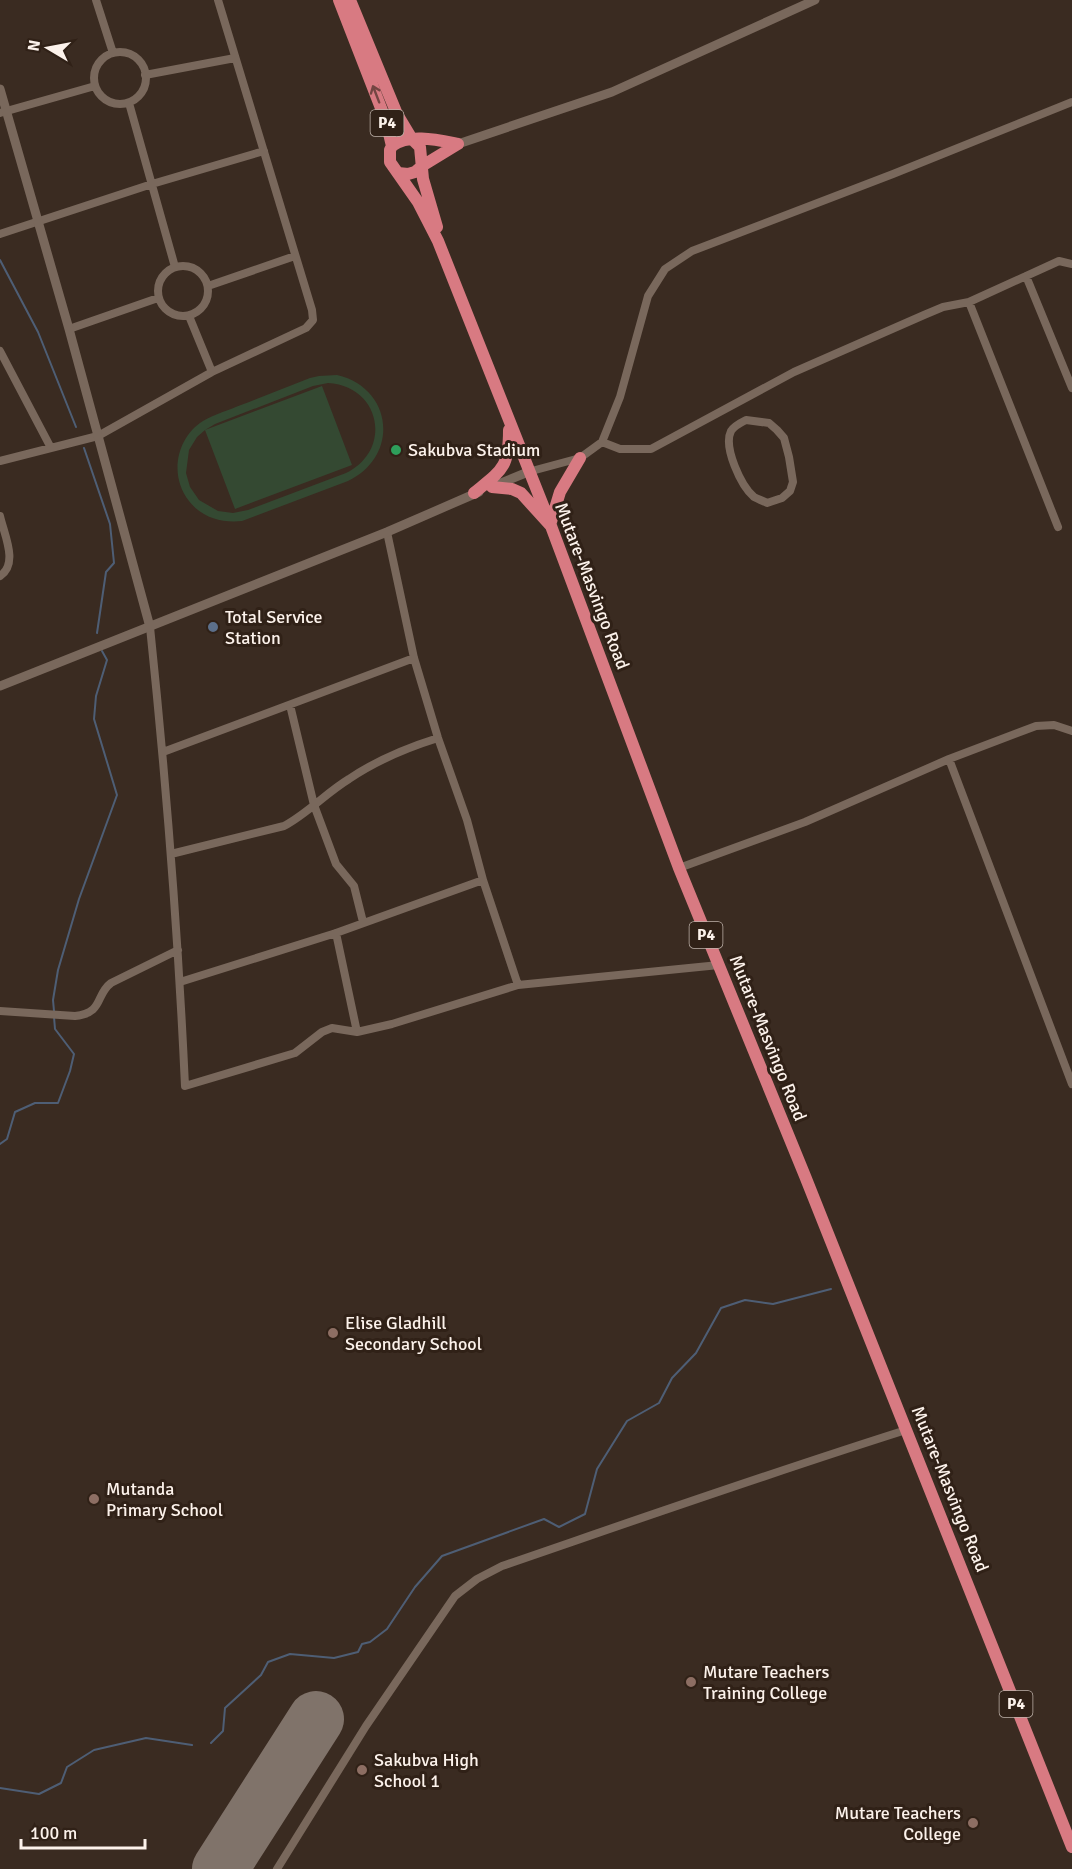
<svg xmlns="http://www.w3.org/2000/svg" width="1072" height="1869" font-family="Signika,sans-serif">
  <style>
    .green { fill: #344932; fill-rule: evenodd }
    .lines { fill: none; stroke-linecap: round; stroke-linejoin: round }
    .stream { stroke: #4e5e75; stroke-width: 2 }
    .runway { stroke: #80736a; stroke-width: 56 }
    .minor { stroke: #79685c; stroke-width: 8 }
    .tertiary { stroke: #79685c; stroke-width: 9 }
    .trunk { stroke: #d87a82; stroke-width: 12 }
    .oneway { stroke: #734542 }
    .leisure-dot { fill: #2e9e5b; stroke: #302117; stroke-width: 2 }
    .service-dot { fill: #5c6f8a; stroke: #302117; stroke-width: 2 }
    .education-dot { fill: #8d6e63; stroke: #302117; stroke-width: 2 }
    .labels { text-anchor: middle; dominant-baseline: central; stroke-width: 6; stroke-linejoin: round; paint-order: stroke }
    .shield { fill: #302117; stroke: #bfb3ab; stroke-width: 1.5 }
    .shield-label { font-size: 16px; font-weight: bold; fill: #fcf2eb }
    .poi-label { font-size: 18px; fill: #fcf2eb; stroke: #302117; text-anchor: start }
    .street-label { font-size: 18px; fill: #fcf2eb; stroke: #302117 }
  </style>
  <rect width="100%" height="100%" fill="#3a2b21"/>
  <!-- green -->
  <path class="green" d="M337,375C393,388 400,456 348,481L242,521C222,523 202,518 189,501C169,476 176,438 203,421C215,414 229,410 241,405C264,396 287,387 310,378L319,376ZM328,383C381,386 393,450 346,473L248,510L233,513L218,511L199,500L190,487L186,473L189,450L197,437L205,430L235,509L352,465L322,386L205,430L215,424L313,386Z"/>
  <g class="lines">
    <!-- stream -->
    <path class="stream" d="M0,260L38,332L76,427
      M84,448L110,524L114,563L106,572L97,633
      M54,1011L53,1000L58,970L79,899L117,795L94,719L96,696L107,660L102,651
      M0,1144L7,1139L15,1112L35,1103H58L70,1071L74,1054L55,1029L54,1017
      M211,1743L223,1731L225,1708L261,1675L268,1662L290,1654L334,1658L358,1652L362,1644L370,1642L387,1629L415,1587L442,1556L544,1519L559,1527L585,1514L597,1469L627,1421L659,1403L672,1378L696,1353L721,1308L745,1300L773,1304L831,1289
      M0,1788L39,1794L61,1783L67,1767L94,1750L146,1738L192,1745"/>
    <!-- runway -->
    <path class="runway" d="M220,1869L316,1719"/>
    <!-- minor -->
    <path class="minor" d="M96,0L113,53
      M94 78a26 26 0 1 1 52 0a26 26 0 1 1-52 0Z
      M145,75L235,58
      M129,103L175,267
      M0,113L95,86
      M0,234L152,184L264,151
      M158 291a25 25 0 1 1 50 0a25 25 0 1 1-50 0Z
      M1026,276L1072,388
      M208,286L295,256
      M969,302L1058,527
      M189,316L212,372
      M69,329L158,298
      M0,351L51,448
      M746,420L769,423L777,430L784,438L789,457L793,482L790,491L782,498L767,503C763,501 758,499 754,497C741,486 723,447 731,431C734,426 740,423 746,420Z
      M602,442L620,449H651L794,372L924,315L943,307L969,302L1059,261L1072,264
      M0,461L98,436L212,372L306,328L313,320L312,310L218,0
      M528,472L580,458L602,442L620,397L648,296L665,269L692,251L893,174L1072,102
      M0,516C4,534 19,564 0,576
      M387,532L414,658L438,738L467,820L483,880L518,985
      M150,627C166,780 178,933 185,1086L295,1053L322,1032L332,1028L357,1032L392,1024L518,985L719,965
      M290,705L314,805L336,864L354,886L363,922
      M163,752L414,658
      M949,759L1072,1084
      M171,854L284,826C308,813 326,793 349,779C377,760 406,748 438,738
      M679,868L805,822L949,759L1036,726L1054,725L1072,731
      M336,933L357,1032
      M180,982L336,933L483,880
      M0,1011L75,1016C104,1013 95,995 111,983L178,950
      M277,1869L366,1726L455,1596L477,1579L502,1566C636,1520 770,1473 906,1430"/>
    <!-- tertiary -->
    <path class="tertiary" d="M0,89L69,329L150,627
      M458,144L612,92L815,0
      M494,486L528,472
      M0,686L387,532L479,492"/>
    <!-- trunk -->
    <path class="trunk" d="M339,0L386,121L392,146L390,150V162L418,202L438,241L548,518L679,868L805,1176L1072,1847
      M350,0L397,114L412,139L420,147L423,179L437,227
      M392,146C409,133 438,140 458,144
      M398,173L408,174L415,172L422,166L458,144
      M492,487L512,489L521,493L550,525L560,492L580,458
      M474,493C502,470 509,468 509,430"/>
  </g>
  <!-- one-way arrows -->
  <defs><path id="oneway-shaft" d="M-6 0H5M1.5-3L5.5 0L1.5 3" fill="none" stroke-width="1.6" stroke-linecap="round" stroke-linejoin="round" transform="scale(1.5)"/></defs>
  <use class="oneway" href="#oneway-shaft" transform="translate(376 94) rotate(-111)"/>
  <!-- markers -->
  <circle class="leisure-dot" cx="396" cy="450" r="6"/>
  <circle class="service-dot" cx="213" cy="627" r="6"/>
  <g class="education-dot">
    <circle cx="333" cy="1333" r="6"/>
    <circle cx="94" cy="1499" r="6"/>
    <circle cx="691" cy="1682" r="6"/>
    <circle cx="362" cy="1770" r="6"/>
    <circle cx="973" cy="1823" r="6"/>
  </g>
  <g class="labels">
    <!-- shield labels -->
    <g class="shield">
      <rect x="370.5" y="110" width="33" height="26" rx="4.5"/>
      <rect x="689.5" y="922" width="33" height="26" rx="4.5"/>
      <rect x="999.5" y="1691" width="33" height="26" rx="4.5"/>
    </g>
    <g class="shield-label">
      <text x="387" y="123">P4</text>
      <text x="706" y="935">P4</text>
      <text x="1016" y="1704">P4</text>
    </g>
    <!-- poi labels -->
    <g class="poi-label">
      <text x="408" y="450">Sakubva Stadium</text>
      <text x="225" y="617">Total Service<tspan x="225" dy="21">Station</tspan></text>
      <text x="345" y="1323">Elise Gladhill<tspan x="345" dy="21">Secondary School</tspan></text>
      <text x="106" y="1489">Mutanda<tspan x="106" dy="21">Primary School</tspan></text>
      <text x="703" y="1672">Mutare Teachers<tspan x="703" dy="21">Training College</tspan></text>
      <text x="374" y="1760">Sakubva High<tspan x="374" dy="21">School 1</tspan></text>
      <text x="961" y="1813" text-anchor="end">Mutare Teachers<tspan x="961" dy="21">College</tspan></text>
    </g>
    <!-- street labels -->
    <g class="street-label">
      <text transform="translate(592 586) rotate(69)">Mutare-Masvingo Road</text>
      <text transform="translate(768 1038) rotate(68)">Mutare-Masvingo Road</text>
      <text transform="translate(950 1489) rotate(68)">Mutare-Masvingo Road</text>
    </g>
  </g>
  <!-- north arrow -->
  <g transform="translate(48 48) rotate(280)" stroke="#302117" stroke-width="4.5" paint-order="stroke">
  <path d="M0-4.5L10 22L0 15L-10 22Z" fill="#fcf2eb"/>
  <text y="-9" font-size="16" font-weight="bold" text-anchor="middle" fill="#fcf2eb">N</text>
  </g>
  <!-- scale -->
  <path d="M21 1839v9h124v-9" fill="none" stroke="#fcf2eb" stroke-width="3"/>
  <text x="30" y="1839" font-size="18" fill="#fcf2eb" stroke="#302117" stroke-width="4.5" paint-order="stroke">100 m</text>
</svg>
